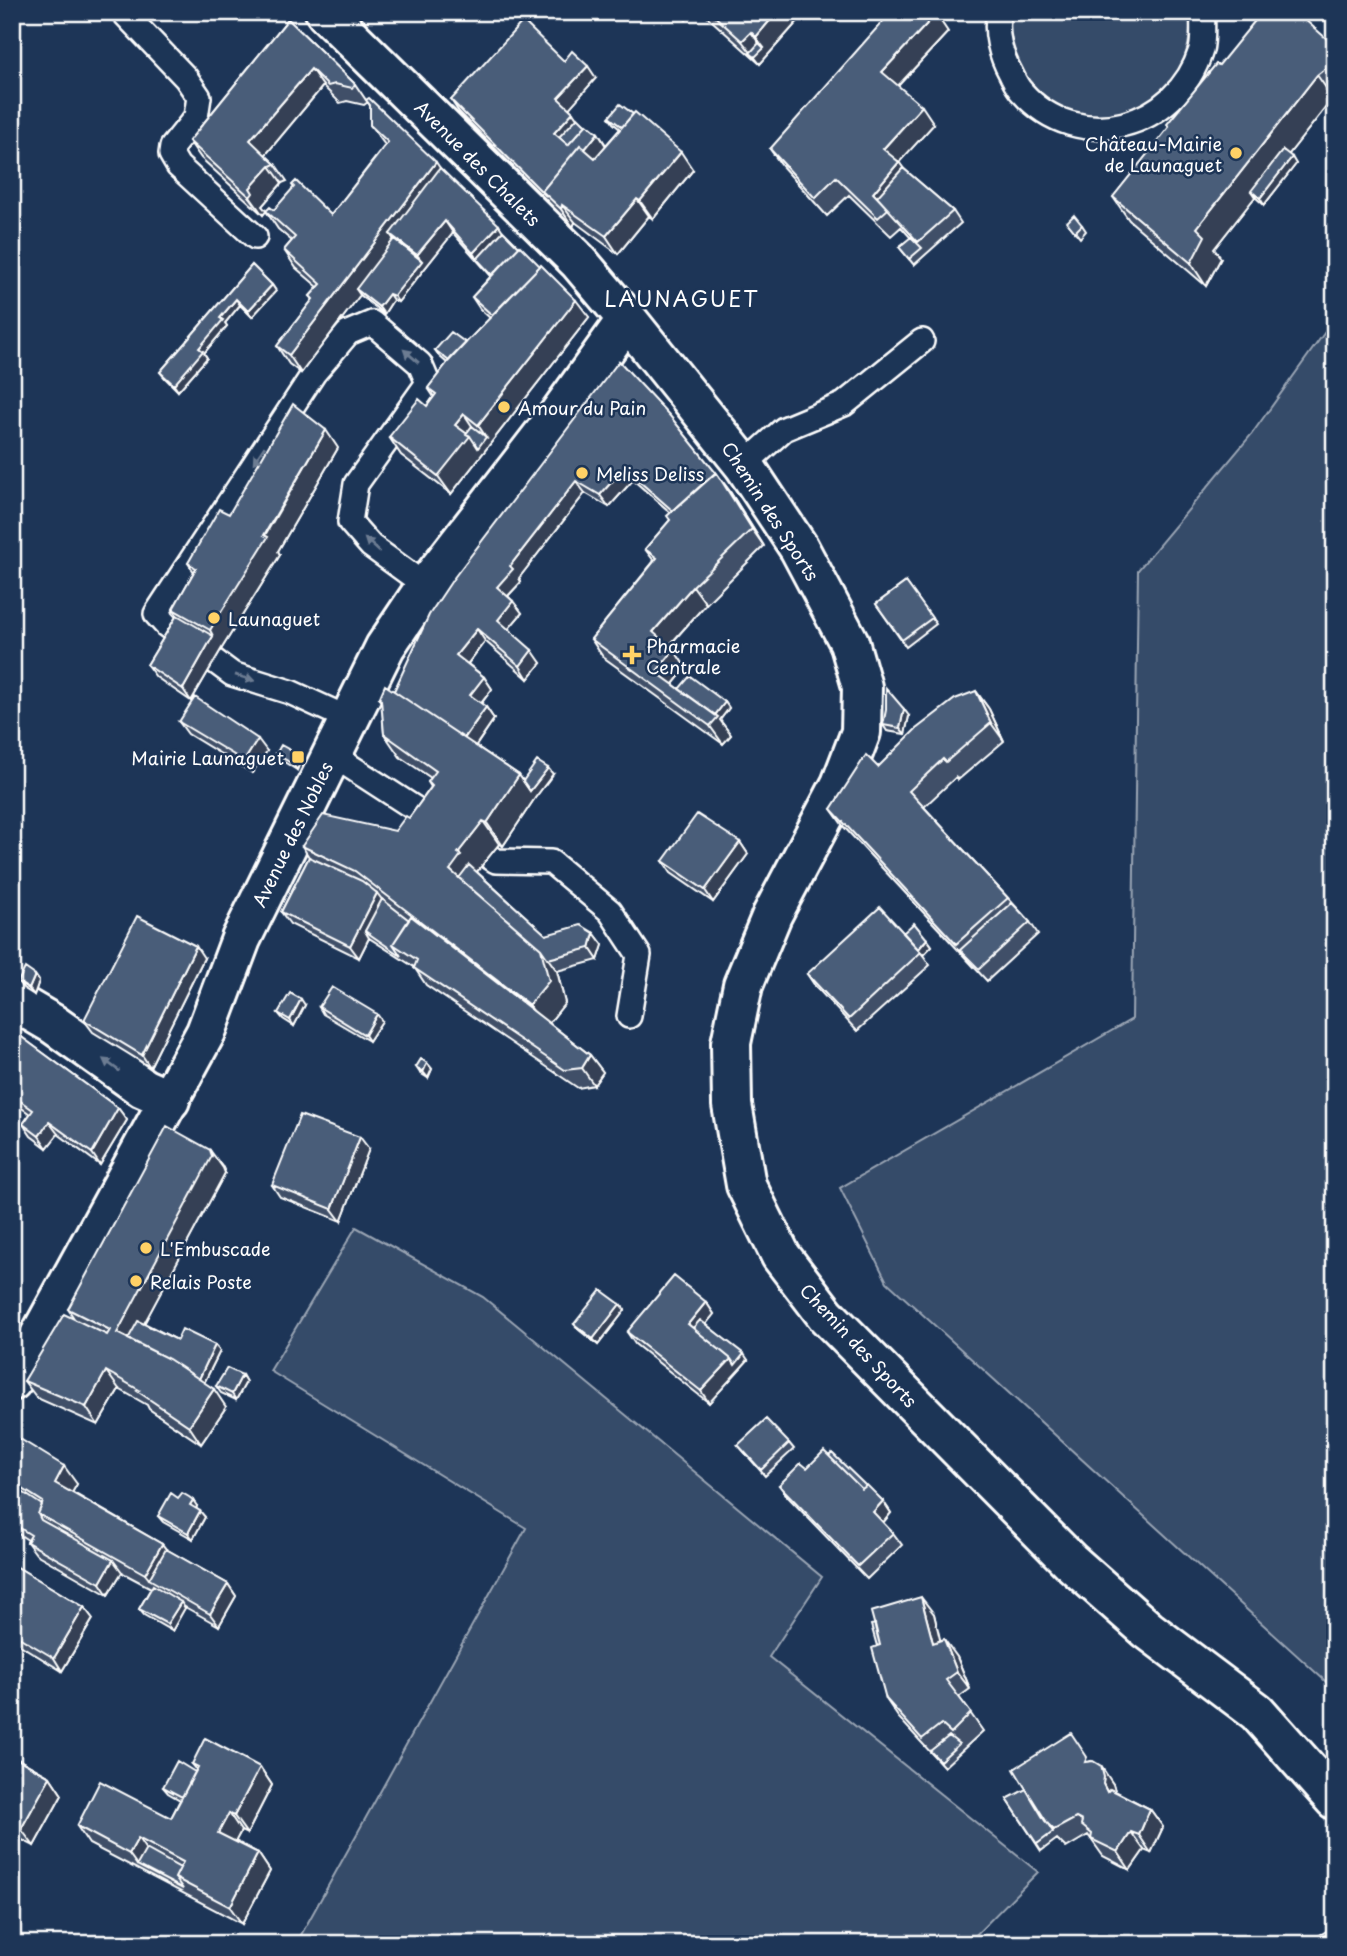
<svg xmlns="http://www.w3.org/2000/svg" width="1347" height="1956" font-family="'Playpen Sans',sans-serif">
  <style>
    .green { fill: #364b69; stroke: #9aa5b4; stroke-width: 2 }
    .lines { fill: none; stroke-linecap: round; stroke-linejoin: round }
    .lane-casing { stroke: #fff; stroke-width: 28 }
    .street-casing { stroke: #fff; stroke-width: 44 }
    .secondary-casing { stroke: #fff; stroke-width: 44 }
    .lane { stroke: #1d3557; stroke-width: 23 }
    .street { stroke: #1d3557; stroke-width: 38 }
    .secondary { stroke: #1d3557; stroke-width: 38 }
    .wall { fill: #405068; stroke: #fff; stroke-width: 2 }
    .shaded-wall { fill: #344155; stroke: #fff; stroke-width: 2 }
    .building { fill: #4a5d79; stroke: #fff; stroke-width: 2 }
    .oneway { fill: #6c7c92 }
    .poi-dot { fill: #ffd166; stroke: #1d3557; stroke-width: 2.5 }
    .labels { text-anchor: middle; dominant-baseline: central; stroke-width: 5; stroke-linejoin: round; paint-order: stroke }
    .poi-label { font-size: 18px; fill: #fff; stroke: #1d3557; text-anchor: start }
    .street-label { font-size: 18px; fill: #fff; stroke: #1d3557 }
    .quarter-label { font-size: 21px; letter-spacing: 2px; fill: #fff; stroke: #1d3557 }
  </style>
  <rect width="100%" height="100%" fill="#1d3557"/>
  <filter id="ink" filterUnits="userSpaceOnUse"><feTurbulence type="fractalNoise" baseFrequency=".0143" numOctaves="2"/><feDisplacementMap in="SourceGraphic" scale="14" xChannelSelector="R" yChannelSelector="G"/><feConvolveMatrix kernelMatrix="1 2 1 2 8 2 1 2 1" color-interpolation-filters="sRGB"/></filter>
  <g filter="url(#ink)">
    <!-- green -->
    <path class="green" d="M1009,12H1189C1201,90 1111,148 1047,100C1041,96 1034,92 1030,87C1025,82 1022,75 1019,69C1010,53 1004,30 1009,12Z
      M1335,318V1690L887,1282L840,1188L1132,1019L1138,570L1251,435Z
      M356,1227L483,1297L822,1577L769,1657L1038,1872L967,1944H296L526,1528L270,1371Z"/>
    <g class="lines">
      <!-- lane casing -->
      <g class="lane-casing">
        <path id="lane" d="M123,12L186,78L199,97L196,117L172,147L171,154L178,166L255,237
          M999,12C994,32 1001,56 1011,74C1014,80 1017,87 1022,92C1078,156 1177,128 1201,50C1204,39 1202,24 1203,12
          M744,465L784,429L844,404L922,341
          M349,719L290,692L232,674L166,625L156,614L314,373L348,333L372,323L420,364L428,383L356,484L350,522L371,546L426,586
          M331,754L496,861L551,862L610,911L639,955L629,1016"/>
      </g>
      <!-- street casing -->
      <g class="street-casing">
        <path id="street" d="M12,1000L53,1024L143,1088L170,1100"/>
      </g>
      <!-- secondary casing -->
      <g class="secondary-casing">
        <path id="secondary" d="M325,12L579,262L627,319L744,465L799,548L849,642L862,687L861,732L841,784L772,915L743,985L731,1043L732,1105L746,1185L781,1256L826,1315L1070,1561L1148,1630L1257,1712L1335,1800
          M12,1381L38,1339L206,1032L241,939L385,647L426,586L556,418L627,319"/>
      </g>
      <!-- lane -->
      <use href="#lane" class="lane"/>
      <!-- street -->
      <use href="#street" class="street"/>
      <!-- secondary -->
      <use href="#secondary" class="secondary"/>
    </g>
    <!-- wall -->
    <path class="wall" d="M676,12H694L686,20Z
      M702,12H806L760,64Z
      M288,19L355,84L366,100L440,168L589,317L451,494L401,455L389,437L427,406L434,397L428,388L447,363L439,356L435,350L466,343L490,318L480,309L472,297L491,276L453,233L398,302L393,300L384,314L360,295L301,373L289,364L277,346L313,299L310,296L318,287L296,268L284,250L292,241L278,229L266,211L274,210L294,188L292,185L331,215L385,145L370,125V106L368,102L364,105L347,101L340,103L323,86L265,155L275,164L287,181L282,183L262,206L266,211L263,215L201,158L189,141Z
      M948,32L898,86L934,124L899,162L903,168L953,211L961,223L914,265L899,247L911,238L901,227L891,236L849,195L827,216L782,166L770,149Z
      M1335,46V96L1288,155L1296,164L1264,205L1255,197L1214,249L1221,258L1206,286L1129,220L1113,197L1219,65Z
      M564,61L596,78L569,108L577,118L598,133L606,145L620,129L613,123L609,117L693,170L653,219L649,216L618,254L575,222L573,227L459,112L451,100Z
      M1067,222L1082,225L1086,231L1080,238Z
      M252,265L272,285L276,291L252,317L240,305L225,323L227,326L204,353L207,358L178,391L165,378L160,372Z
      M619,361L729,490L764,546L706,604L669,646L674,650L686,668L673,684L679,689L725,702L729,708L720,720L731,735L723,744L603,657L591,639L654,561L645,549L670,520L671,513L633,480L609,507L585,493L519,578L521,582L508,596L522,613L508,629L541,663L528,679L485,641L468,664L484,677L492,689L481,704L486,707L494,719L476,746L519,775L523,781L553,774L535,798L503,846L499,844L477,872L546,935L594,933L603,945L598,960L557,971L565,1003L549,1023L590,1055L603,1072L594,1085L578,1088L426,985L414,967L369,938L359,958L290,924L281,912L309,857L302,846L395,831L409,818L431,787L428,782L431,778L400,757L384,734L382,703L379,699L394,691Z
      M338,448L278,551L280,555L222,648L191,701L156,677L147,665L177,615L173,609L194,572L188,563L229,514Z
      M906,582L936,624L906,647L876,604Z
      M976,691L989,709L1004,741L958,780L956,777L924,807L1008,898L1030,922L1038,934L987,981L844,827L831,809L878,767Z
      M909,716L905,734L887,731L883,725Z
      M179,722L267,751L252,773L188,734Z
      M276,754L301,760L297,770L281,760Z
      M740,842L748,854L713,902L671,873L663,861Z
      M903,933L927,939L932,946L923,955L930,965L857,1031L815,986L807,974Z
      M204,958L150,1067L93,1032L84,1020Z
      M35,975L39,981L34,995L23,988L18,982Z
      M305,1005L294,1026L283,1019L278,1013Z
      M319,1007L382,1021L369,1041L323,1014Z
      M12,1030L118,1108L127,1120L100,1165L58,1134L47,1148L31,1136L23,1124L30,1114L12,1101Z
      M427,1063L432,1069L428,1078L420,1073L416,1067Z
      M369,1149L341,1221L280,1197L272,1185Z
      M223,1168L225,1173L144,1323L177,1340L220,1351L204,1383L226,1407L201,1444L149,1409L147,1405L119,1389L98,1425L37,1398L24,1381L75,1320L68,1309Z
      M706,1302L714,1314L706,1324L748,1360L709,1403L635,1344L627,1332Z
      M620,1304L625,1310L598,1345L579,1330L574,1324Z
      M242,1375L246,1382L236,1400L221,1393L216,1386Z
      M12,1434L77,1484L72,1492L162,1544L166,1549L228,1584L236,1596L219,1626L185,1607L172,1631L144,1615L139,1609L151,1588L121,1572H122L108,1595L36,1554L27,1542L28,1540L12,1530Z
      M789,1443L794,1449L765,1476L738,1445Z
      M829,1456L883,1501L891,1513L883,1523L893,1533L902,1545L867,1579L788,1497L779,1485Z
      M178,1498L197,1506L196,1508L205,1517L193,1539L163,1522L158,1516Z
      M12,1564L84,1607L93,1619L62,1671L12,1640Z
      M934,1614L940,1641L957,1657L970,1689L959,1697L983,1731L944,1767L898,1717L886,1699L877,1646Z
      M12,1756L50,1777L62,1795L34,1846L12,1835Z
      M1091,1761L1113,1784L1115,1791L1150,1809L1163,1827L1151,1853L1144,1850L1130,1870L1103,1856L1088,1835L1066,1848L1057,1839L1041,1851L1007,1799Z
      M192,1764L260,1767L272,1785L247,1834L241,1831L235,1841L258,1853L270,1871L242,1924L89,1844L77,1826L171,1818L180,1800L168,1793L163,1787L195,1772L196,1769Z"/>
    <!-- shaded-wall -->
    <path class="shaded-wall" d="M540,12H550L544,19Z
      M777,12H806L760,64L742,41L751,32L763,49L764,48L756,37Z
      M936,14L948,32L894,90L882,72Z
      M588,66L596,78L567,111L558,98Z
      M311,69L323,86L263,158L250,140Z
      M1317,75L1333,98L1256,196L1251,191L1255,197L1214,249L1221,258L1206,286L1191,263L1197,228Z
      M922,106L934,124L895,167L883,149Z
      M573,112L581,124L564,143L554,133Z
      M598,133L606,146L557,205L547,195Z
      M681,152L693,170L653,219L640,201Z
      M1292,157L1296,164L1264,205L1260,198Z
      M436,162L448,180L390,234L398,246L356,289L360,295L301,373L289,355Z
      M899,162L912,180L886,209L873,193Z
      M270,166L282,183L262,206L266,211L263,215L250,197V188Z
      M637,199L649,216L618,254L606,236Z
      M562,205L575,222L573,227L561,209Z
      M445,221L453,233L398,302L394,296L422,261L417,255Z
      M499,225L507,238L477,259L473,253Z
      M272,285L276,291L252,317L248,311Z
      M389,294L393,300L384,314L379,307Z
      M236,299L240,305L225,323L227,326L204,353L207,358L178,391L174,385L220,318Z
      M576,300L589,317L451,494L438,476L455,425L464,414L476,432L486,437L478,425Z
      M326,430L338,448L278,551L280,555L222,648L191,701L183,689L213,636L210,630Z
      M624,468L633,480L609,507L600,495Z
      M716,472L729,490L764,546L752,529Z
      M576,481L585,493L519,578L521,582L505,599L497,587L510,566Z
      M693,586L706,604L666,649L653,632Z
      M513,601L522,613L506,632L498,620Z
      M477,629L485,641L465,667L456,655Z
      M532,650L541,663L528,679L520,666Z
      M674,650L686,668L669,689L656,672Z
      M484,677L492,689L478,707L470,695Z
      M976,691L989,709L1004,741L991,723Z
      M725,702L729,708L720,720L731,735L723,744L710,726L713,718Z
      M486,707L494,719L470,754L462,742Z
      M904,709L909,716L905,734L900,728Z
      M258,739L267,751L252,773L244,761Z
      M297,754L301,760L297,770L293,764Z
      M548,768L553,774L535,798L503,846L487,823L519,775L530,791Z
      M483,821L499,844L475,874L468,890L450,870L458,853Z
      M740,842L748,854L713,902L705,890Z
      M377,893L386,905L365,931L369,938L359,958L350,946Z
      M594,933L603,945L598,960L590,948Z
      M927,939L932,946L923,955L918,950Z
      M196,946L204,958L150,1067L142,1055Z
      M541,949L557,971L565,1003L545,1028L529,1005Z
      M35,975L39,981L34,995L29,989Z
      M301,999L305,1005L294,1026L290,1020Z
      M377,1014L382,1021L369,1041L365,1035Z
      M590,1055L603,1072L594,1085L582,1068Z
      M427,1063L432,1069L428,1078L423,1072Z
      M118,1108L127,1120L100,1165L92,1153Z
      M49,1122L58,1134L47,1148L39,1136Z
      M360,1137L369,1149L341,1221L332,1209Z
      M210,1150L223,1168L225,1173L131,1348L117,1333Z
      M706,1302L714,1314L698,1334L688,1324Z
      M620,1304L625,1310L598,1345L593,1339Z
      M215,1345L220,1351L202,1387L198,1381Z
      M744,1354L748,1360L709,1403L701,1391L731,1359Z
      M106,1371L119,1389L98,1425L86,1407Z
      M242,1375L246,1382L236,1400L232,1394Z
      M214,1389L226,1407L201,1444L189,1426Z
      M64,1466L77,1484L68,1500L55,1483Z
      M193,1500L197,1506L195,1511L190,1505Z
      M883,1501L891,1513L881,1525L873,1512Z
      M200,1511L205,1517L193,1539L188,1533Z
      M162,1544L175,1561L149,1579L145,1574Z
      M113,1560L122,1572L108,1595L100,1583Z
      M228,1584L236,1596L219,1626L210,1614Z
      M921,1597L934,1614L945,1660L933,1643Z
      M181,1602L185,1608L172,1631L167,1624Z
      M84,1607L93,1619L62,1671L54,1658Z
      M944,1639L957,1657L970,1689L957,1672Z
      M1101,1766L1113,1784L1116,1794L1107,1792L1103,1784Z
      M260,1767L272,1785L247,1834L234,1816Z
      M50,1777L62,1795L34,1846L21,1829Z
      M1150,1809L1163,1827L1151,1853L1139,1835Z
      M229,1813L241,1831L231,1850L218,1833Z
      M1131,1832L1144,1850L1130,1870L1118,1852Z
      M138,1838L150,1856L137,1865L129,1854Z
      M258,1853L270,1871L242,1924L230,1907Z"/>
    <!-- building -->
    <path class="building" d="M710,12H777L756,37L751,32L742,41Z
      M891,12H934L936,14L882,72L922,106L883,149L899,162L873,193L888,209L878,218L836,177L815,198L770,149Z
      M1262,12H1296L1335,46V61L1317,75L1197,228L1205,236L1191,263L1113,197L1169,127L1167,124L1216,64L1219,65Z
      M288,19L355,84L352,88L335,84L328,86L311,69L250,140L275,164L270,166L250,188L253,193L250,197L189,141Z
      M523,21L564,61L572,51L588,66L558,98L573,112L554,133L568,145L587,124L598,133L585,149L580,145L542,191L546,196L451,100Z
      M759,43L764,48L755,57L750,53Z
      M369,98L436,162L289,355L277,346L313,299L310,296L321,284L284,250L295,237L266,211L270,207L274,210L294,187L292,185L296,181L331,215L388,142L370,125V105L366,100Z
      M620,104L633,114L622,127L609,117Z
      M635,112L681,152L640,201L637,199L606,236L562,205L561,209L542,191L580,145L595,158Z
      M578,117L586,125L568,145L559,137Z
      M1283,150L1292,157L1260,198L1251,191Z
      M440,168L499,225L473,253L445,221L417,255L390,234Z
      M903,168L953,211L918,242L877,197Z
      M1074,215L1082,225L1075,232L1067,222Z
      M503,231L519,247L492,275L477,259Z
      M911,237L922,248L909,259L899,247Z
      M394,239L422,261L394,296L389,294L379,307L356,289Z
      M520,246L540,266L492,315L472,297Z
      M252,265L272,285L248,311L236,299L220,318L223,320L199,348L203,351L174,385L160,372Z
      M541,265L576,300L478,425L464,414L455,425L470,436L438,476L389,437L419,399L427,406L436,394L428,388L451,358Z
      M451,332L466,343L449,361L435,350Z
      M619,361L670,416L716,473L673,511L624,468L600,495L576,481L510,566L513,569L497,587L513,601L498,620L532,650L520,666L477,629L456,655L484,677L470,695L486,707L464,738L394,691L429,615L453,579Z
      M293,404L326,430L264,535L268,537L210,630L173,609L196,568L188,563L219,509L229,514Z
      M472,426L486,437L478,448L470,436L466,434Z
      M716,472L752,529L693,586L653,632L674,650L656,672L718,717L710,726L591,639L657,558L645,549L670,520L667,516Z
      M906,582L932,618L902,640L876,604Z
      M177,615L213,636L183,689L147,665Z
      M690,676L725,702L715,715L679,689Z
      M385,685L519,775L487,823L483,821L458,853L461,855L450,870L541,949L549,981L529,1005L355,871L302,846L323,815L395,831L406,816L409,818L432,786L428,782L436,771L384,734L381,700L379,699Z
      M886,688L904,709L900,728L883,725L886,710Z
      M976,691L991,723L946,762L943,759L909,791L1008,898L956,944L831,809L866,755L878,767L916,729L955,699Z
      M195,697L258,739L244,761L179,722Z
      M281,745L297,754L293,764L276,754Z
      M537,761L548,768L530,791L523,781Z
      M697,814L740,842L705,890L663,861Z
      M309,857L362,881L377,893L350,946L281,912Z
      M469,865L546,935L581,925L594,933L590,948L548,959L541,949L459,878Z
      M382,899L409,920L393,944L401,956L365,931Z
      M1012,903L1030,922L979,969L960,950Z
      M880,907L921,952L849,1019L807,974Z
      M137,916L196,946L142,1055L84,1020Z
      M411,916L590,1055L582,1068L565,1070L414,968L417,960L393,944Z
      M914,923L927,939L918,949L903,933Z
      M25,968L35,975L29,989L18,982Z
      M332,987L377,1014L365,1035L319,1007Z
      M290,993L301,999L290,1020L278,1013Z
      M12,1030L118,1108L92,1153L49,1122L39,1136L23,1124L33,1110L12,1095Z
      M421,1059L427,1063L423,1072L416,1067Z
      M300,1115L360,1137L332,1209L272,1185Z
      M167,1126L210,1150L212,1156L117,1333L169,1359L214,1389L189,1426L137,1391L139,1390L106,1371L86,1407L24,1381L64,1314L107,1335L110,1330L68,1309Z
      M674,1276L706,1302L688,1324L731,1359L701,1391L627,1332Z
      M601,1290L620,1304L593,1339L574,1324Z
      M700,1320L744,1354L735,1365L731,1359L693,1328Z
      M138,1321L177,1340L182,1329L215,1345L199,1379L169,1359L128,1339Z
      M227,1368L242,1375L232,1394L216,1386Z
      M766,1419L789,1443L761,1470L738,1445Z
      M12,1434L64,1466L55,1483L162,1544L145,1574L38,1514L43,1502L12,1482Z
      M824,1451L862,1489L867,1485L883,1501L873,1512L893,1533L858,1566L779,1485L801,1463L807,1468Z
      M832,1453L866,1486L862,1489L829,1456Z
      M12,1485L42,1505L38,1514L41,1520L113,1560L100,1583L27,1542L31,1535L12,1523Z
      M171,1493L178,1498L182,1493L189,1497L193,1500L190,1505L200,1511L188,1533L158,1516Z
      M166,1549L228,1584L210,1614L149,1579Z
      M12,1564L84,1607L54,1658L12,1633Z
      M153,1585L181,1602L167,1624L139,1609Z
      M921,1597L933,1643L944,1639L957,1672L946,1680L971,1713L951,1733L941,1724L922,1739L886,1699L872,1648L880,1645L871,1612Z
      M875,1624L880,1645L877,1646L871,1625Z
      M1071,1733L1087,1757L1085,1762L1093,1761L1101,1766L1104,1777L1103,1784L1107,1792L1110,1789L1150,1809L1139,1835L1131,1832L1118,1852L1091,1839L1092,1834L1081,1825L1082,1821L1076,1818L1054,1830L1045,1821L1014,1769Z
      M949,1736L959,1744L940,1761L930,1751Z
      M205,1738L260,1767L234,1816L229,1813L218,1833L258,1853L230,1907L175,1878L183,1862L138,1838L129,1854L77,1826L100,1781L171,1818L198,1767L192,1764Z
      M12,1756L50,1777L21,1829L12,1824Z
      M177,1761L195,1772L182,1797L163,1787Z
      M1026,1789L1053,1832L1037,1844L1007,1799Z
      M146,1849L180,1868L175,1878L183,1889L137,1865Z
      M1335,1926V1944H1305Z"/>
    <!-- one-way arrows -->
    <defs><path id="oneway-solid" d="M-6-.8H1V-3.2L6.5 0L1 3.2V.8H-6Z" transform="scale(1.75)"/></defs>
    <g class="oneway">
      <use href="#oneway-solid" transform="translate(411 356) rotate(-139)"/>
      <use href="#oneway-solid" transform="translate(259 455) rotate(124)"/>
      <use href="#oneway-solid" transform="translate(372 545) rotate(-138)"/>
      <use href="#oneway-solid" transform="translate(245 678) rotate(17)"/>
      <use href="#oneway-solid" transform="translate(111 1065) rotate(-144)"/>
    </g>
  </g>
  <!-- markers -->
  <g class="poi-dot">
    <circle cx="1236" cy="153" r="7"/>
    <circle cx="504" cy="407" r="7"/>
    <circle cx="582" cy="473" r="7"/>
    <circle cx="214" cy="618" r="7"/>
    <path d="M628.5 644.5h7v7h7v7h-7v7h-7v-7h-7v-7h7z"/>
    <rect x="291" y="750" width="14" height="14" rx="3.5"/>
    <circle cx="146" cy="1248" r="7"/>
    <circle cx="136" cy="1281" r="7"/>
  </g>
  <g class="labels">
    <!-- poi labels -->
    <g class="poi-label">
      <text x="1222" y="143" text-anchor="end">Château-Mairie<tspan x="1222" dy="21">de Launaguet</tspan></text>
      <text x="518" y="407">Amour du Pain</text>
      <text x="596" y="473">Meliss Deliss</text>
      <text x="228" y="618">Launaguet</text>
      <text x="646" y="645">Pharmacie<tspan x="646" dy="21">Centrale</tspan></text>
      <text x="284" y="757" text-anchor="end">Mairie Launaguet</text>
      <text x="160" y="1248">L'Embuscade</text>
      <text x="150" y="1281">Relais Poste</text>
    </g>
    <!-- street labels -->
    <g class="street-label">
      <text transform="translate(478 163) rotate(45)">Avenue des Chalets</text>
      <text transform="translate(771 511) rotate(57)">Chemin des Sports</text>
      <text transform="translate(292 834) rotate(-64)">Avenue des Nobles</text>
      <text transform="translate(859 1345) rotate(47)">Chemin des Sports</text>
    </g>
    <!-- quarter labels -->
    <g class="quarter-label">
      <text x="682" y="298">LAUNAGUET</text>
    </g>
  </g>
  <!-- margin -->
  <rect width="1347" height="1956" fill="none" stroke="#1d3557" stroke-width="42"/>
  <rect x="21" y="21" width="1305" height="1914" fill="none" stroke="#fff" stroke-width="2.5" filter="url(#ink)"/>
</svg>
